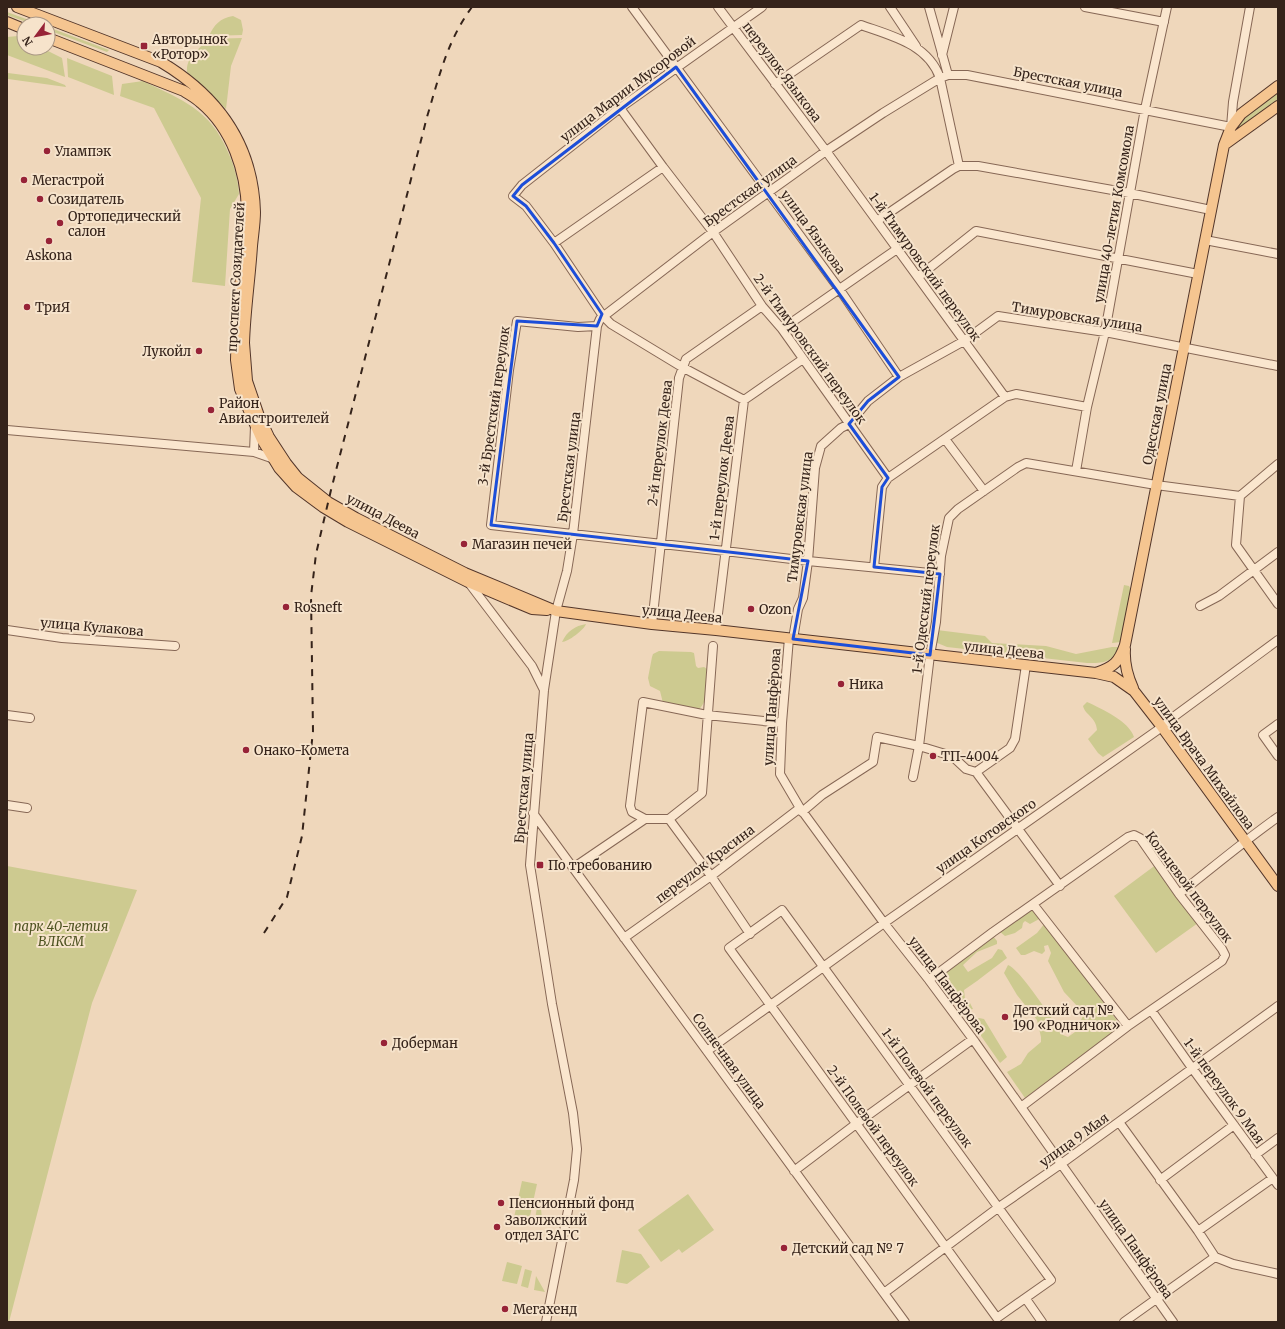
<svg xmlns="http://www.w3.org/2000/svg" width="1285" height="1329" font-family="Merriweather,serif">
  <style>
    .green { fill: #cdca90 }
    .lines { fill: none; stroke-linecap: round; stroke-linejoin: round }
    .minor-casing { stroke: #866755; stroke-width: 10 }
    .major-casing { stroke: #53362a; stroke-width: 12 }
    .minor { stroke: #fae6ce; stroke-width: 8 }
    .major { stroke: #f5c590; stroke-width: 10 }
    .rail { stroke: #35231a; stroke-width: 2; stroke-dasharray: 7 7; stroke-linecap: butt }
    .marked { fill: none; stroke: #1d4ed8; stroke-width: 3; stroke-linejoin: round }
    .poi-dot { fill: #972337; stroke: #f6e3cb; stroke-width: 1.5 }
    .labels { text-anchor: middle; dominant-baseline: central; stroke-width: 4; stroke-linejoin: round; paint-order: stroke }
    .poi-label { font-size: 13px; fill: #35231a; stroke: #f6e3cb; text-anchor: start }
    .street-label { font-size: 13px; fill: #35231a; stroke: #f6e3cb }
    .park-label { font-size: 13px; font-style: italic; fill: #4d5220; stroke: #f6e3cb }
  </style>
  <rect width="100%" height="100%" fill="#efd7bb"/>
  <!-- green -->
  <path class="green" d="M7,12L40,24H32L7,15Z
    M233,16L241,20L243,30L242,35L209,36C214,25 220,18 233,16Z
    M48,27L109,50L107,52L48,30Z
    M18,36L24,39V48H42L62,58L65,77L7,55V37Z
    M242,38L231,66L226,109L187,72C186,56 199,51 207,39Z
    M67,58L112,76L114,95L68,77Z
    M8,73L47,78L65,85L66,87L8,79Z
    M143,81C182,100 210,109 228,152C234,165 238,180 239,194L230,209L225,286L192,282L201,198L154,108L120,96L122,84Z
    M1278,91V104L1233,136L1243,116Z
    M1124,585L1129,586L1132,592L1121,642L1112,643Z
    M586,624C584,630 568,642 562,642C567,631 575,626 586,624Z
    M937,630L985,636L992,643L1046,646L1076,654L1112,647H1120C1111,663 1104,663 1087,663L947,647L935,642Z
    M659,651L691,652L694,653L696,666L698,668L704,667L707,669C708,683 709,703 696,712L663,703L660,691L650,686L648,678L652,657L653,654Z
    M1087,702C1102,709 1129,721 1134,737L1103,757L1098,753L1088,739L1097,730C1096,717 1085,715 1083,706Z
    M1157,864L1198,923L1156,953L1114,896Z
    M7,866L137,890L92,1003L9,1322H7Z
    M1032,905L1041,918L1030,924L1025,921L1023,923L1022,928L1015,933L1005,936L999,931Z
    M1045,923L1121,1026L1025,1098L1007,1072L1021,1064L1028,1053L1041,1042V1037L1037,1020L1017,995L1004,973L1008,965C1020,969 1054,1022 1063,1035L1068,1037L1075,1032L1083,1016L1079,1008L1064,992L1048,961L1051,953L1048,945L1044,946L1045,951L1042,954L1034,951L1025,955H1021L1016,948L1037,933Z
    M992,935L997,941V944L977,952L963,965L968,972L992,958L998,949L1002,950L1007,958L977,981L964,990L965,999L970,1003L973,1009L963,1011L939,976Z
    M979,1018L984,1019L1007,1057L1000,1063L972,1023L974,1019Z
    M522,1181L537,1184L528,1225L513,1222Z
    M688,1194L714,1230L682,1253L679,1249L661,1262L638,1230Z
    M537,1207L541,1209L542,1218L539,1225L534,1226Z
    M622,1250L641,1254L650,1267L627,1284L616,1282Z
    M507,1262L522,1266L517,1284L502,1281Z
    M525,1269L532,1271L528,1288L521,1286Z
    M536,1276L545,1292L534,1290Z"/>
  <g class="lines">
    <!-- minor casing -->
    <g class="minor-casing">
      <path id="minor" d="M632,7L840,290L899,377
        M718,7L826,151L1005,397
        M890,7L916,46
        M929,7L948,75
        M1085,7L1164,22
        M942,55L954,7
        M775,84L861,25C892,36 928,44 940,78L959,166
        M620,108L663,167L713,232L762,306L782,329L888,478
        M877,221L953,169L959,166H978L1129,193L1211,210
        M1205,240L1278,254
        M554,243L663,167
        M918,277L976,231L1198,274
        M597,326L578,327L517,321L509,370L491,525L725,551L808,561L940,574
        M782,329L897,249
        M744,400L682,367L611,324L603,316L554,243L526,206L513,196L522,185L620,108L762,7
        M7,430L254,452L274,459
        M945,439L984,491
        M254,452L255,426
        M1278,464L1240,496L1236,545L1278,604
        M1076,471L1087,407L1105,332L1145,109L1167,7
        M874,567L882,487L888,478L1005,397L1016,394L1087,407
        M469,583L532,666L544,690
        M1200,606L1219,596L1278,552
        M652,624L679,378L686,359L762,306
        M7,630L62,638L175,646
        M716,630L744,400L803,359
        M789,638L782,723L780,774L800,808L884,923L929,980L975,1042L1173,1322
        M793,639L798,609L803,598L808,561L815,468L821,446L841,428L849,424L868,401L899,377L964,341L998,316L1105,332L1278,366
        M713,646L702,793L669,819H645L632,812L630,806L643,702L707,715L782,723
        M7,715L30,718
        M1278,724L1263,735L1278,756
        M976,772L1060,886
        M976,772L1010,748L1015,739L1026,665
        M913,777L919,746L930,655L936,622L941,556L949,518L958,509L1018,467L1026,463L1156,485L1240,496
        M7,805L27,808
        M802,812L822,795L873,762L877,737L919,746L952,756L966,769L976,772
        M533,813L905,1322
        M669,819L711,876L750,934
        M573,868L645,819
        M1179,894C1212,868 1244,841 1278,817
        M1033,904L1128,1026
        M782,910L1051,1280L997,1318L729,948Z
        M624,938L711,876L800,808
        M929,980L993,932L1128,837L1134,835L1140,838L1179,894L1222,949L1225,955L1222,961L1128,1026L1021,1107
        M1151,1010L1192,1068L1278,1185
        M707,1051L884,923L1162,727L1172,718L1278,640
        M1119,1122L1198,1231L1215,1257
        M1255,1155L1278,1138
        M794,1171L856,1124L973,1039
        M1160,1180L1234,1125
        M1198,1231L1273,1178
        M1215,1257L1233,1264L1278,1274
        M884,1293L999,1207L1061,1164L1278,1006
        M1026,1299L1042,1322
        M546,1322L574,1180L577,1149L573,1113L552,1004L530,865L544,690L556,611L567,571L573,534L597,326L600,319L713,232L826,151L883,113L940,78L948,75H967L1231,127L1233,102L1250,7
        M1124,1322L1215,1257"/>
    </g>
    <!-- major casing -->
    <g class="major-casing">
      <path id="major" d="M17,7L161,62C218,96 253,144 255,212C255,223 253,235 252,246C250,278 245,310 244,343L247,381L259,416L269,437L286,463L298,478L328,502L356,518L465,573L556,611L652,624L716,630L1096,673L1114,677L1134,691L1162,727L1278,886
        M7,22L24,29
        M48,38L184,91C190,95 196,98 201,103C232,129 246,171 247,211L237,320L236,360L240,389L250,413L262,440L279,468L296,487L323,507L348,522L468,582L532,609L547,610
        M1224,145L1278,106
        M1125,649C1124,664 1127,675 1133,688
        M1096,673C1114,667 1119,662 1125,645L1224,145L1231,127L1241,114L1278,86"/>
    </g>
    <!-- minor -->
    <use href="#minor" class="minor"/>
    <!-- major -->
    <use href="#major" class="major"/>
    <!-- rail -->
    <path class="rail" d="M264,933L287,897L302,836L313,731L311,596L316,554L331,490L427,117C439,77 447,41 472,7"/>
  </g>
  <!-- marked area -->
  <path class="marked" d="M676,67L899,377L868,401L849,424L888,478L882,487L874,567L940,574L930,655L793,639L808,561L491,525L517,321L597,326L602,314L554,243L526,206L513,196L522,185Z"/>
  <!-- markers -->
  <g class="poi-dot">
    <rect x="140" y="42" width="8" height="8" rx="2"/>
    <circle cx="47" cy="151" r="4"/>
    <circle cx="24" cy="180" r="4"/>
    <circle cx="40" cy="199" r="4"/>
    <circle cx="60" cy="223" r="4"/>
    <circle cx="49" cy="241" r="4"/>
    <circle cx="27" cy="307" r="4"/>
    <circle cx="199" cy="351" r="4"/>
    <circle cx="211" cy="410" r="4"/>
    <circle cx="464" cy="544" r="4"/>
    <circle cx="286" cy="607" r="4"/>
    <circle cx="751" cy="609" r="4"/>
    <circle cx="841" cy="684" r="4"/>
    <circle cx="246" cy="750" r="4"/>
    <circle cx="933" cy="756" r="4"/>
    <rect x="536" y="861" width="8" height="8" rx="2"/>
    <circle cx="1005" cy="1017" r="4"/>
    <circle cx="384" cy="1043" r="4"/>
    <circle cx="501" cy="1203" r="4"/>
    <circle cx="497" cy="1227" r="4"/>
    <circle cx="784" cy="1248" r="4"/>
    <circle cx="505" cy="1309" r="4"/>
  </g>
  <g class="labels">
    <!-- poi labels -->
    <g class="poi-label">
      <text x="152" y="39">Авторынок<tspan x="152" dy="15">«Ротор»</tspan></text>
      <text x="55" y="151">Улампэк</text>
      <text x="32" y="180">Мегастрой</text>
      <text x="48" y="199">Созидатель</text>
      <text x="68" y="216">Ортопедический<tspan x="68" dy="15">салон</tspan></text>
      <text x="49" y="255" text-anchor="middle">Askona</text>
      <text x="35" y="307">ТриЯ</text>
      <text x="191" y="351" text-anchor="end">Лукойл</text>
      <text x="219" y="403">Район<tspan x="219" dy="15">Авиастроителей</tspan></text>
      <text x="472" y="544">Магазин печей</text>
      <text x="294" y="607">Rosneft</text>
      <text x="759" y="609">Ozon</text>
      <text x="849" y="684">Ника</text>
      <text x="254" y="750">Онако-Комета</text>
      <text x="941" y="756">ТП-4004</text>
      <text x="548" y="865">По требованию</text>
      <text x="1013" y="1010">Детский сад №<tspan x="1013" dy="15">190 «Родничок»</tspan></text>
      <text x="392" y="1043">Доберман</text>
      <text x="509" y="1203">Пенсионный фонд</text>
      <text x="505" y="1220">Заволжский<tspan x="505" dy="15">отдел ЗАГС</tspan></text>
      <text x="792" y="1248">Детский сад № 7</text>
      <text x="513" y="1309">Мегахенд</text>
    </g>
    <!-- street labels -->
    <g class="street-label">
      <text transform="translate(782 72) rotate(53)">переулок Языкова</text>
      <text transform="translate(1068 82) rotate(11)">Брестская улица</text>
      <text transform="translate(628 89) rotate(-37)">улица Марии Мусоровой</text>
      <text transform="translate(750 191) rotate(-36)">Брестская улица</text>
      <text transform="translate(1114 214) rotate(-80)">улица 40-летия Комсомола</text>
      <text transform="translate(813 232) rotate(54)">улица Языкова</text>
      <text transform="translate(925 267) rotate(54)">1-й Тимуровский переулок</text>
      <text transform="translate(236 277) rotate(-87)">проспект Созидателей</text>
      <text transform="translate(1077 317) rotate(9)">Тимуровская улица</text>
      <text transform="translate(810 349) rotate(54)">2-й Тимуровский переулок</text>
      <text transform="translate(494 406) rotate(-82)">3-й Брестский переулок</text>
      <text transform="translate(1157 414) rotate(-79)">Одесская улица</text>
      <text transform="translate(660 443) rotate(-83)">2-й переулок Деева</text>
      <text transform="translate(569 467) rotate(-83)">Брестская улица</text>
      <text transform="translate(722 478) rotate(-83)">1-й переулок Деева</text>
      <text transform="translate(383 516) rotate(28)">улица Деева</text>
      <text transform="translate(800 517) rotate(-83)">Тимуровская улица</text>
      <text transform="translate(926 599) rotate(-83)">1-й Одесский переулок</text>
      <text transform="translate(682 614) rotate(6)">улица Деева</text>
      <text transform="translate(92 627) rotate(5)">улица Кулакова</text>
      <text transform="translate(1004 650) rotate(6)">улица Деева</text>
      <text transform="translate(772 707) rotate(-86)">улица Панфёрова</text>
      <text transform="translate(1204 763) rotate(54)">улица Врача Михайлова</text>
      <text transform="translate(524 788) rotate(-85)">Брестская улица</text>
      <text transform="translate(986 836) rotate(-35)">улица Котовского</text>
      <text transform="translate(705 864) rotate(-37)">переулок Красина</text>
      <text transform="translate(1189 887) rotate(53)">Кольцевой переулок</text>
      <text transform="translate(947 985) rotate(53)">улица Панфёрова</text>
      <text transform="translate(729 1061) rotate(54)">Солнечная улица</text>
      <text transform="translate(927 1088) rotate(54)">1-й Полевой переулок</text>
      <text transform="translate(1224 1091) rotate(54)">1-й переулок 9 Мая</text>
      <text transform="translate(873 1126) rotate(54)">2-й Полевой переулок</text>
      <text transform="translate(1074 1140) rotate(-36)">улица 9 Мая</text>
      <text transform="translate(1136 1249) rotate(55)">улица Панфёрова</text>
    </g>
    <!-- park labels -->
    <g class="park-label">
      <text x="61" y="926">парк 40-летия<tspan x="61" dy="15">ВЛКСМ</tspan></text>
    </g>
  </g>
  <!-- border -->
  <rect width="1285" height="1329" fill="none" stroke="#35231a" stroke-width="16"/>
  <!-- north arrow -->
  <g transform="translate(36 36) rotate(238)"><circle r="19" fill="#f6e3cb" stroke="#a99684"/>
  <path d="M0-3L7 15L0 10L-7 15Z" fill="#972337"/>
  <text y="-6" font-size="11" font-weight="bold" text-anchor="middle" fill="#35231a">N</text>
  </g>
</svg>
